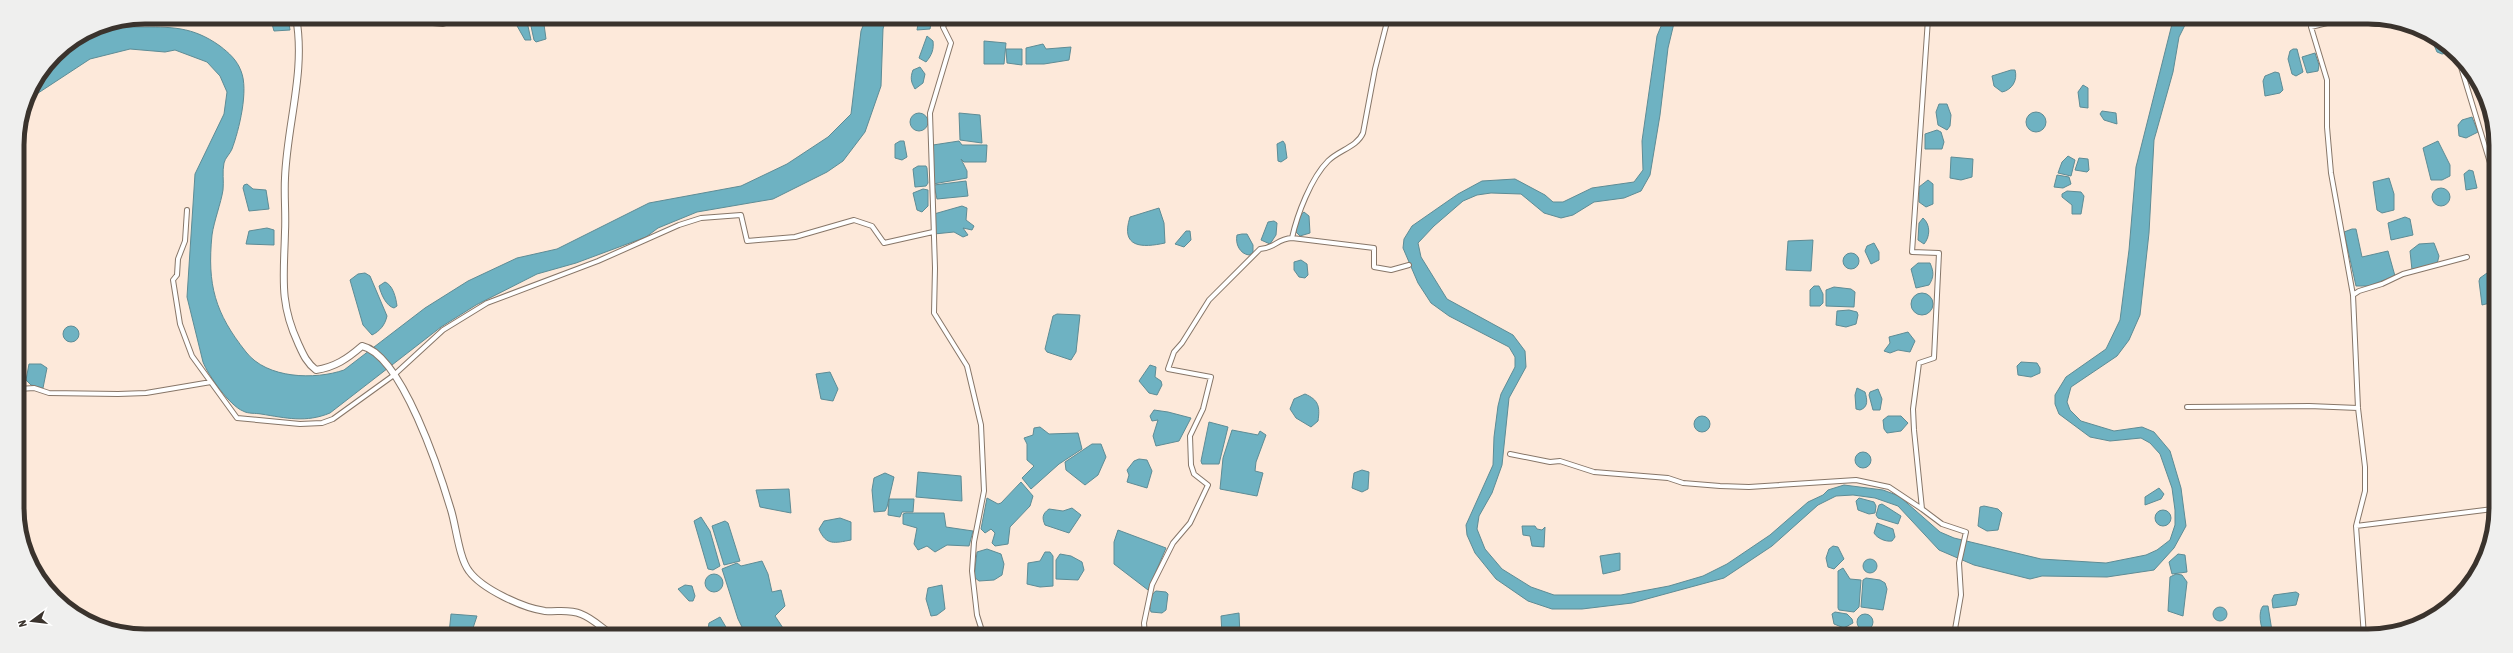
<svg xmlns="http://www.w3.org/2000/svg" width="2513" height="653" font-family="'Asap Condensed',sans-serif">
  <style>
    .water { fill: #6eb2c2; stroke: #5e8c95 }
    .lines { fill: none; stroke-linecap: round; stroke-linejoin: round }
    .street-casing { stroke: #877668; stroke-width: 6 }
    .secondary-casing { stroke: #877668; stroke-width: 8 }
    .street { stroke: #fff; stroke-width: 4 }
    .secondary { stroke: #fff; stroke-width: 6 }
    .rim { fill: none; stroke: #3a332d; stroke-width: 5 }
  </style>
  <rect width="100%" height="100%" fill="#fde9da"/>
  <!-- water -->
  <path class="water" d="M270,17H288L290,30L274,31Z
    M512,17H526L531,40H525Z
    M529,17H543L546,39L536,42L534,40Z
    M866,18H886L883,29L881,86L865,132L843,161L827,172L773,199L697,212L658,228L646,237L576,263L537,274L476,305L441,327L330,413C306,423 286,418 261,414C256,413 248,414 243,411C230,406 208,375 203,362L187,297L195,174L224,114L227,92L220,76L207,62L175,50L165,52L130,49L90,59L26,101L27,96C36,83 44,65 55,54C76,33 109,27 138,27C171,27 192,26 220,46C229,53 237,60 241,71C249,90 239,130 232,149C230,154 225,158 224,163C222,172 224,181 223,190C221,203 214,221 212,235C207,285 215,313 246,352C267,379 315,380 344,370L425,308L468,281L517,258L557,249L649,203L741,186L787,164L828,137L851,114L861,31Z
    M919,18H932L930,29L917,30Z
    M1664,19H1675L1668,48L1660,115L1650,175L1641,191L1624,198L1594,202L1573,215L1561,218L1544,213L1521,194L1491,193L1477,195L1463,201L1434,226L1418,243L1421,257L1447,299L1513,335L1525,351L1526,367L1509,398L1502,465L1492,493L1479,516L1477,529L1485,549L1502,569L1531,587L1554,595H1621L1669,586L1703,576L1727,564L1770,535L1808,502L1823,495L1828,490L1844,485L1883,490L1899,496L1940,532L1954,538L2041,559L2106,563L2146,555L2157,550L2170,540L2175,525V510L2172,488L2160,454L2150,443L2141,438L2110,441L2090,437L2059,414L2055,404V395L2066,377L2106,349L2120,320L2129,250L2136,167L2173,20L2188,19L2179,37L2173,72L2154,140L2149,233L2140,315L2129,340L2117,356L2071,387L2067,402L2070,410L2081,421L2114,431L2142,427L2154,432L2170,451L2181,488L2186,526L2174,548L2154,570L2107,577L2042,576L2030,579L1974,565L1939,550L1898,506L1875,498L1853,495L1836,496L1818,505L1772,546L1724,578L1632,603L1582,609H1552L1528,601L1496,579L1475,553L1467,535L1466,525L1493,465L1494,437L1498,406L1501,394L1515,367V357L1509,347L1449,316L1431,303L1418,283L1403,248L1404,239L1412,226L1458,194L1482,181L1515,179L1545,195L1553,202H1563L1592,188L1634,182L1643,170L1642,141L1657,36Z
    M2432,34L2451,49V52L2442,54L2437,52L2430,36Z
    M927,36L933,41C934,49 932,55 926,62L919,58Z
    M984,41L1006,43L1004,64H984Z
    M1043,44L1046,49L1071,47L1069,60L1044,64H1026V48Z
    M1006,49H1022V65L1007,63Z
    M2293,49H2297L2303,72L2296,76L2292,74L2288,59L2290,51Z
    M2315,53L2319,65L2318,71L2307,73L2302,57Z
    M920,67L925,74L923,83L915,89C911,82 910,78 913,70Z
    M2011,70H2015C2018,80 2012,90 2002,92L1994,86L1992,76Z
    M2275,72L2279,73L2283,90L2280,93L2265,96L2263,81L2265,76Z
    M2083,85L2088,88V108L2080,107L2078,92Z
    M1939,104H1947L1951,115L1950,126L1947,130L1938,125L1936,112Z
    M2102,111L2116,113L2117,124L2104,120L2100,114Z
    M2026 122a10 10 0 1 1 20 0a10 10 0 1 1-20 0Z
    M910 122a9 9 0 1 1 18 0a9 9 0 1 1-18 0Z
    M959,113L980,115L982,143L960,140Z
    M2472,117L2478,132L2466,138L2459,136L2458,125L2462,120Z
    M1937,130L1941,132L1944,142L1942,149H1925V134Z
    M900,141H904L907,157L902,160L895,158V144Z
    M959,141L962,145H987L986,162H964L961,159L967,171V178L933,184V145Z
    M1283,141L1285,144L1287,158L1281,162L1278,161L1277,144Z
    M2438,141L2450,165V176L2442,180H2431L2423,148Z
    M2068,156L2075,160L2071,176L2058,173L2062,162Z
    M1951,157L1973,159L1972,177L1961,180L1950,178Z
    M2079,158L2088,159L2089,170L2087,172L2075,170Z
    M918,166H926L927,168L928,183L926,186L915,187L913,169Z
    M2469,170L2473,171L2477,188L2466,190L2464,174Z
    M2057,175L2069,177L2071,184L2063,188L2054,187Z
    M2389,178L2394,194V210L2382,213L2377,210L2373,182Z
    M1928,180L1933,184V204L1926,207L1919,202V187Z
    M966,181L968,196L937,199L934,185Z
    M247,184L253,189L266,190L269,209L249,211L243,188L244,185Z
    M2432 197a9 9 0 1 1 18 0a9 9 0 1 1-18 0Z
    M923,189L928,190V206L922,212L917,210L913,193Z
    M2067,191L2081,192L2084,196L2081,214H2072V205L2062,197V194Z
    M962,206L967,208L966,220L974,226L972,230L963,228L968,235L963,237L954,232L934,234V214Z
    M1159,208L1164,223L1165,243C1142,248 1120,248 1130,217Z
    M1304,212L1309,216L1310,233L1300,236L1296,232C1296,226 1299,215 1304,212Z
    M2405,217L2410,219L2413,235L2391,240L2388,223Z
    M1923,218C1931,225 1930,237 1924,244L1918,240L1919,223Z
    M1274,221L1277,223L1276,235L1270,244L1261,240L1268,222Z
    M267,228L274,230V245L246,244L249,231Z
    M2352,229H2356L2362,257L2388,251L2395,276L2368,286H2356L2344,232Z
    M1186,231H1190L1191,240L1184,247L1175,244Z
    M1242,234H1247L1253,245V253L1249,255C1240,254 1235,244 1237,235Z
    M1813,240L1811,271L1786,270L1788,241Z
    M1874,243L1879,252V260L1871,264L1865,251L1867,246Z
    M2434,243L2439,256L2437,264L2412,270L2410,251L2419,244Z
    M1843 261a8 8 0 1 1 16 0a8 8 0 1 1-16 0Z
    M1301,260L1307,264L1308,275L1305,278L1299,277L1294,270V262Z
    M1918,263H1930C1934,272 1934,277 1929,285L1916,288L1911,269Z
    M365,273L370,276L387,316C385,325 380,331 372,335L363,325L350,280L358,274Z
    M2487,273H2492L2494,302L2482,305L2479,281L2480,278Z
    M385,282C393,285 396,298 397,306L394,308C386,306 381,294 379,286Z
    M1814,286H1819L1823,294V303L1820,306H1810V290Z
    M1834,287L1851,289L1855,292L1854,307L1826,306V290Z
    M1911 304a11 11 0 1 1 22 0a11 11 0 1 1-22 0Z
    M1849,310L1857,312L1858,315L1856,324L1846,327L1836,325L1837,311Z
    M1057,314L1080,315L1076,352L1071,360L1047,352L1045,349L1053,316Z
    M63 334a8 8 0 1 1 16 0a8 8 0 1 1-16 0Z
    M1908,332L1915,341L1910,352L1898,350L1890,353L1884,351L1890,343L1889,337Z
    M2021,362L2037,363L2040,368V373L2031,377L2018,375L2017,366Z
    M29,364H41L47,368L43,388L31,385L26,380Z
    M1150,365L1156,367L1155,377L1161,381L1162,385L1157,395L1149,393L1139,381Z
    M830,372L838,389L833,401L821,399L816,374Z
    M1857,388L1865,392C1867,399 1869,407 1860,410L1856,409L1855,395Z
    M1878,389L1882,399L1880,410H1873L1869,395L1870,392Z
    M1305,394C1319,400 1320,407 1318,421L1311,427L1296,418L1290,409L1294,399Z
    M1154,410L1168,412L1191,418L1179,441L1156,446L1153,436L1158,420L1152,421L1150,416Z
    M1888,416H1901L1908,423L1901,431L1887,433L1884,429L1883,420Z
    M1694 424a8 8 0 1 1 16 0a8 8 0 1 1-16 0Z
    M1209,422L1228,427L1219,464H1202L1201,461Z
    M1040,427L1049,434L1078,433L1082,449L1059,464L1031,489L1022,478L1034,466L1027,460V444L1024,438L1033,435L1034,428Z
    M1232,430L1258,435L1260,431L1266,435L1256,462L1255,471L1263,473L1257,496L1220,489L1223,458Z
    M1092,444H1101L1106,457L1098,475L1085,485L1066,470L1065,462Z
    M1855 460a8 8 0 1 1 16 0a8 8 0 1 1-16 0Z
    M1139,459L1147,460L1152,471L1147,488L1127,482L1129,475L1127,470L1134,461Z
    M1362,470L1369,472L1368,489L1362,492L1352,488L1354,473Z
    M918,472L961,476L962,501L916,497Z
    M885,473L894,477L887,507L885,511L874,512L872,490L874,478Z
    M1021,482L1033,496L1030,506L1010,527L1008,544L995,546L992,543L995,533L991,529L985,533L981,529L987,498L998,504L1001,503Z
    M2159,488L2164,494L2161,499L2145,505V497Z
    M789,489L791,513L760,507L756,490Z
    M1859,498L1874,502L1876,506L1875,513L1869,514L1858,510L1856,501Z
    M889,499H914L913,512H902L900,517L888,515Z
    M1882,504L1901,516L1898,524L1878,518L1876,515L1879,505Z
    M1984,506L1998,509L2002,513L1998,530L1987,531L1978,526L1980,507Z
    M1072,508L1081,515L1069,533L1045,525C1042,518 1042,514 1049,509L1063,511Z
    M2155 518a8 8 0 1 1 16 0a8 8 0 1 1-16 0Z
    M906,513H944L946,527L973,531L969,546L947,545L935,552L927,546L918,550L914,544L917,528L903,524V514Z
    M701,517L710,531L720,566L713,570L708,569L694,521Z
    M840,518L851,522V540C835,543 826,546 819,529L824,521Z
    M725,521L728,523L740,561L724,565L712,526Z
    M1877,523L1893,529L1895,537L1892,541C1885,542 1877,538 1874,533Z
    M1522,526H1535L1537,529L1542,530L1545,527L1544,547L1532,546L1530,536L1523,535Z
    M1118,530L1166,548L1148,590L1114,564V542Z
    M1833,546L1838,547L1844,559L1834,569L1828,567L1826,558L1829,549Z
    M987,549L1001,554L1004,564L1002,575L994,580L979,581L974,577L977,552Z
    M1045,552H1050L1053,556V586L1040,587L1027,584L1028,563L1040,561Z
    M1620,553V570L1603,574L1600,556Z
    M1060,554L1071,556L1082,562L1084,570L1078,580L1056,579V560Z
    M2178,554L2185,555L2187,572L2172,574L2169,562Z
    M1863 566a7 7 0 1 1 14 0a7 7 0 1 1-14 0Z
    M762,561L768,574L772,592L781,590L785,606L775,616L787,634H743L745,633L738,619L722,569L737,563L741,566Z
    M1843,568L1850,579L1861,580L1859,607L1854,612L1839,610L1838,608V571Z
    M2176,574L2182,575L2187,582L2183,616L2168,611L2170,577Z
    M705 583a9 9 0 1 1 18 0a9 9 0 1 1-18 0Z
    M1866,578L1880,580L1885,583L1887,589L1883,610L1861,607L1863,580Z
    M685,585L692,586L695,596L693,601H689L678,589Z
    M942,585L945,609L937,615L931,616L926,599L928,588Z
    M1156,591L1166,592L1168,594L1166,610L1162,613L1151,612C1149,606 1150,594 1156,591Z
    M2296,592L2299,594L2296,605L2273,608L2272,600L2274,595Z
    M2263,606H2268L2272,631L2270,634H2265C2260,628 2258,611 2263,606Z
    M2213 614a7 7 0 1 1 14 0a7 7 0 1 1-14 0Z
    M1835,612L1847,614L1852,619L1853,623L1844,628L1834,624L1832,614Z
    M1239,613L1240,635H1222L1221,616Z
    M451,614L477,616L471,634H449Z
    M1857 622a8 8 0 1 1 16 0a8 8 0 1 1-16 0Z
    M720,617L730,634H712L708,629L709,623Z"/>
  <g class="lines">
    <!-- street casing -->
    <g class="street-casing">
      <path id="street" d="M372,17L443,24L464,17
        M947,18L943,27L951,43L930,113L935,268L934,313L967,366L981,425L984,491L974,542L972,571L977,615L983,634
        M1928,19L1912,252L1939,253L1934,358L1919,363L1913,409L1914,430L1922,509L1942,524L1966,532L1959,563L1961,595L1954,635
        M2343,19L2311,27L2327,80V127L2331,173L2353,295L2358,408L2365,467V491L2356,526
        M2345,19L2376,24H2405
        M2457,54L2494,176
        M187,210L185,241L178,259L177,275L173,280L180,324L192,356L237,418L300,424L322,423L333,419L394,375L443,330L487,303L598,261L679,225L701,218L741,215L747,241L795,237L854,220L872,226L884,243L933,232
        M1292,238L1374,248V267L1391,270L1409,265
        M2353,295L2359,291L2382,284L2403,274L2467,257
        M19,389L34,388L49,393L118,394L146,393L211,382
        M2187,407L2309,406L2358,408
        M1510,454L1550,462L1560,461L1594,472L1668,478L1683,483L1720,486L1749,487L1856,480L1889,487L1922,509
        M1145,635L1144,623L1152,585L1173,543L1190,523L1208,485L1194,474L1191,465L1190,436L1203,409L1211,377L1168,369L1174,352L1182,343L1209,300L1260,249C1276,248 1276,239 1292,238C1297,215 1311,178 1328,161C1339,150 1357,147 1363,133L1375,69L1388,18
        M2364,636L2356,526L2493,509"/>
    </g>
    <!-- secondary casing -->
    <g class="secondary-casing">
      <path id="secondary" d="M296,17C306,71 287,124 285,178C284,196 286,214 285,232C284,276 279,302 298,343C303,354 306,362 316,370C335,367 347,359 362,346C402,355 440,473 451,510C456,526 459,558 469,571C482,589 523,608 545,611C558,612 569,609 581,614C592,618 602,628 611,634"/>
    </g>
    <!-- street -->
    <use href="#street" class="street"/>
    <!-- secondary -->
    <use href="#secondary" class="secondary"/>
  </g>
  <!-- crop -->
  <path d="M0 0H2513V653H0ZM145 24H2368A121 121 0 0 1 2489 145V508A121 121 0 0 1 2368 629H145A121 121 0 0 1 24 508V145A121 121 0 0 1 145 24Z" fill="#efefee" fill-rule="evenodd"/>
  <path class="rim" d="M145 24H2368A121 121 0 0 1 2489 145V508A121 121 0 0 1 2368 629H145A121 121 0 0 1 24 508V145A121 121 0 0 1 145 24Z"/>
  <!-- north arrow -->
  <g transform="translate(32 621) rotate(255)" stroke="#ffffff" stroke-width="3" paint-order="stroke">
  <path d="M0-3L7 15L0 10L-7 15Z" fill="#3a332d"/>
  <text y="-6" font-size="11" font-weight="bold" text-anchor="middle" fill="#3a332d">N</text>
  </g>
</svg>
